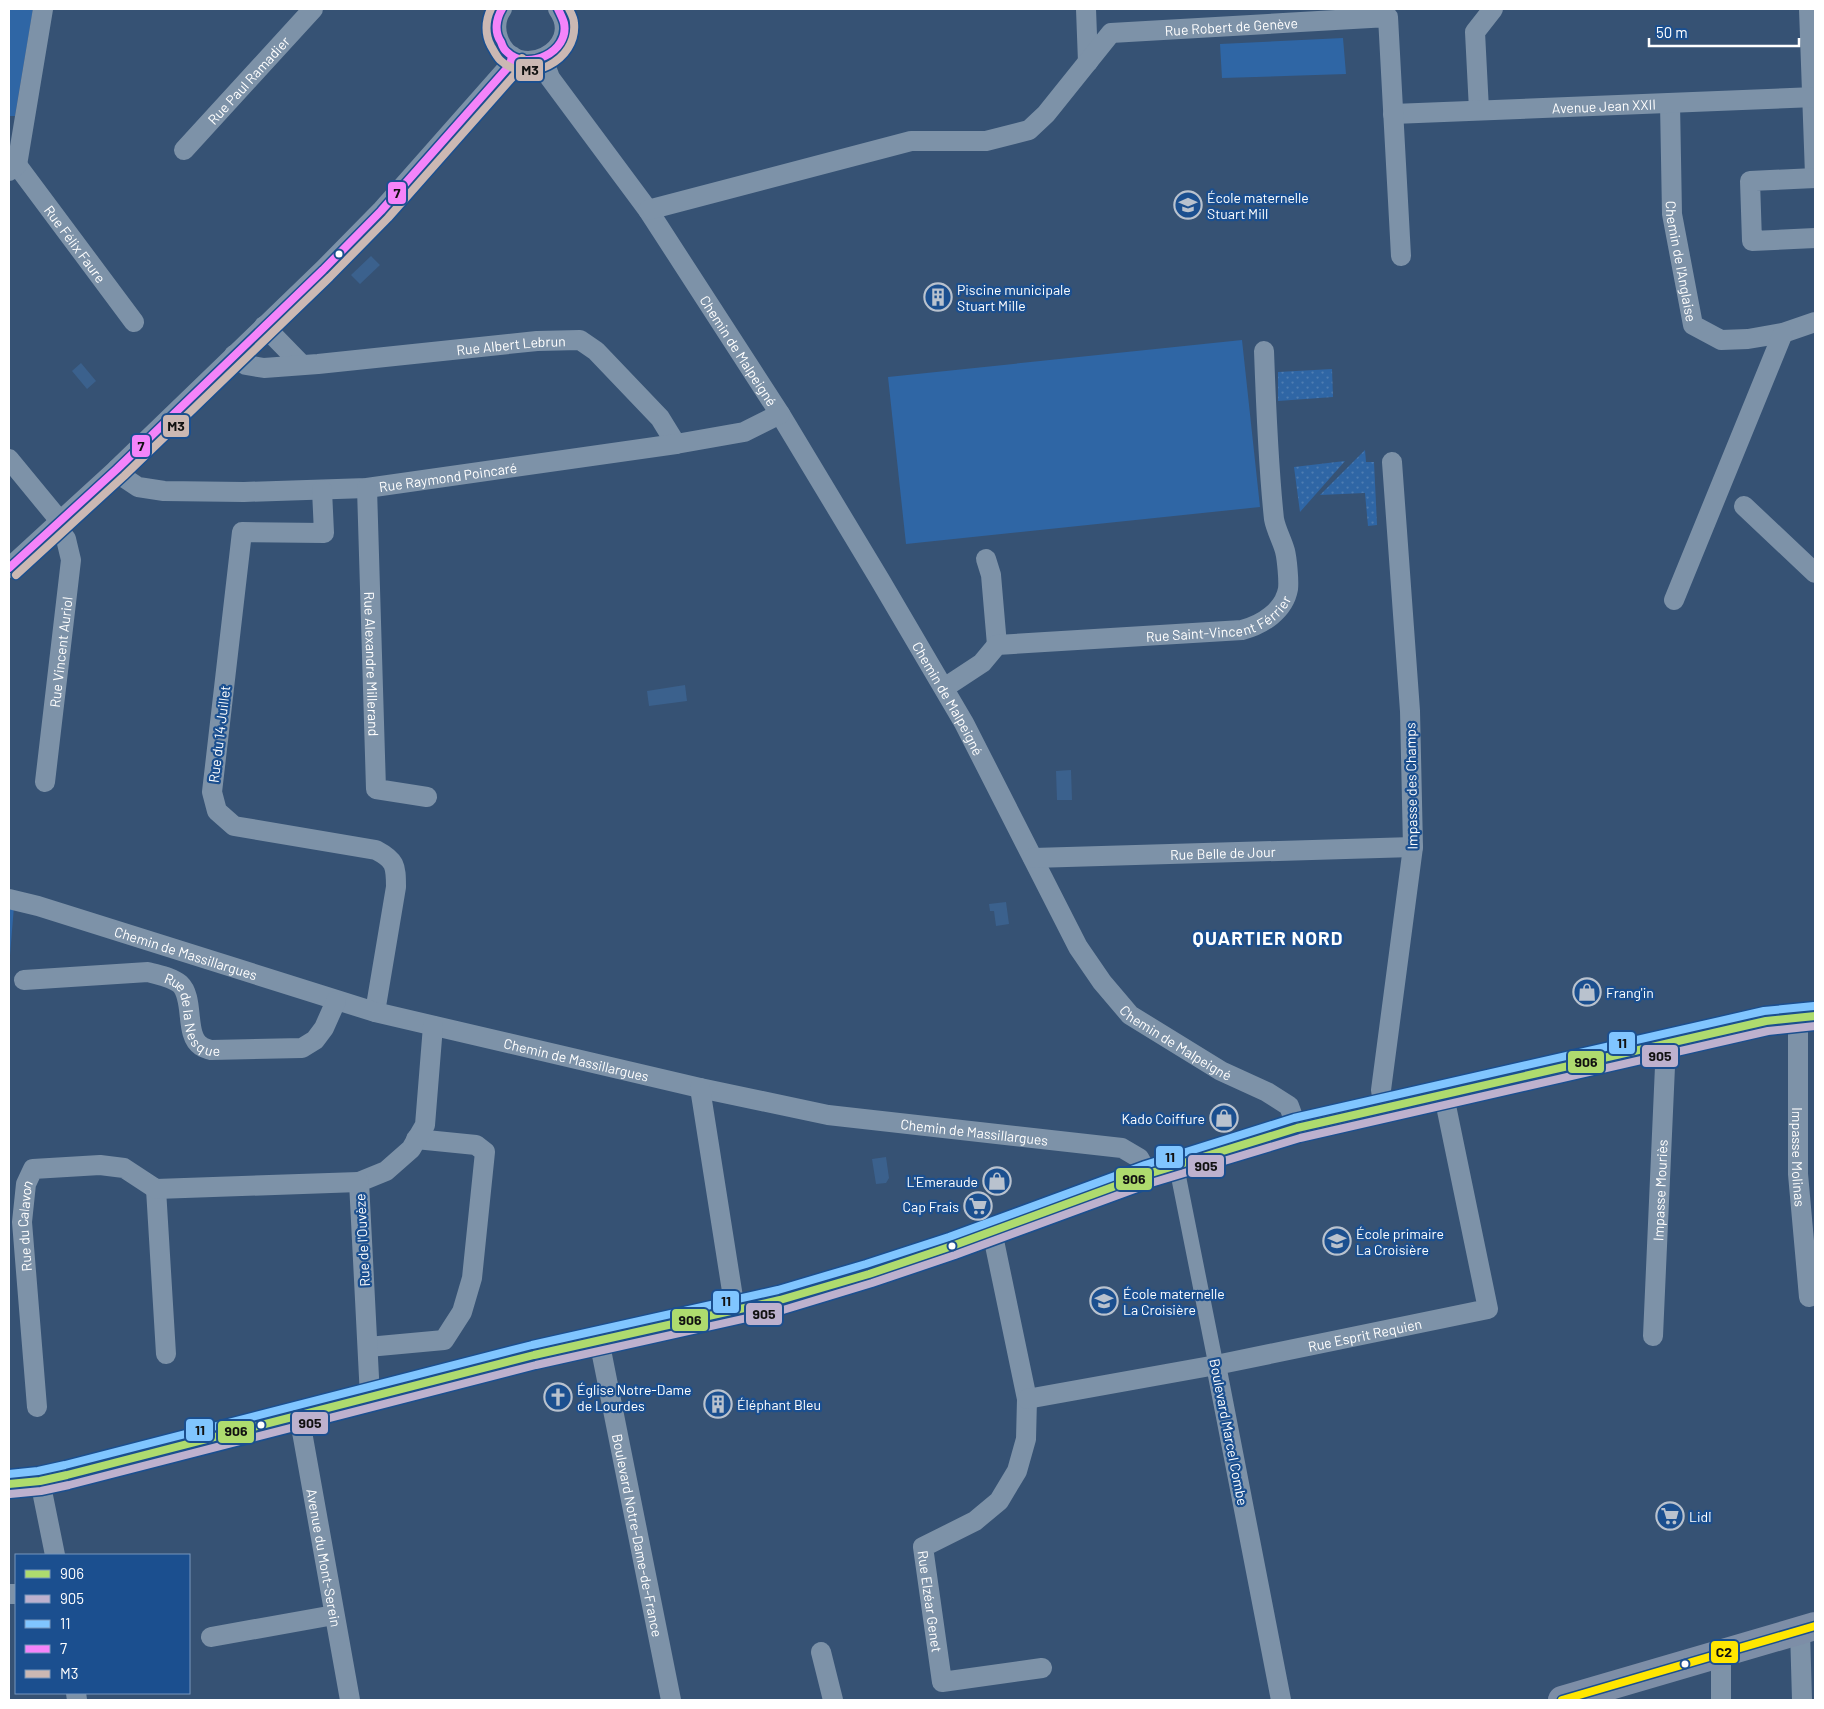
<svg xmlns="http://www.w3.org/2000/svg" width="1824" height="1709" font-family="Barlow,sans-serif">
  <style>
    .grass { fill: url(#grass-dots) }
    .park { fill: #2f66a5 }
    .water { fill: #3b618d }
    .lines { fill: none; stroke-linecap: round; stroke-linejoin: round }
    .pedestrian { stroke: #7d92a8; stroke-width: 15 }
    .minor { stroke: #7d92a8; stroke-width: 20 }
    .secondary { stroke: #798da4; stroke-width: 28 }
    .primary { stroke: #7d8ea7; stroke-width: 28 }
    .bus-1-casing { stroke: #1b4f8f; stroke-width: 11 }
    .bus-2-casing { stroke: #1b4f8f; stroke-width: 11 }
    .bus-3-casing { stroke: #1b4f8f; stroke-width: 11 }
    .bus-4-casing { stroke: #1b4f8f; stroke-width: 11 }
    .bus-5-casing { stroke: #1b4f8f; stroke-width: 11 }
    .bus-6-casing { stroke: #1b4f8f; stroke-width: 11 }
    .bus-1 { stroke: #aedb6e; stroke-width: 8 }
    .bus-2 { stroke: #bdb1ce; stroke-width: 8 }
    .bus-3 { stroke: #80c5ff; stroke-width: 8 }
    .bus-4 { stroke: #f484fa; stroke-width: 8 }
    .bus-5 { stroke: #cbb8b3; stroke-width: 8 }
    .bus-6 { stroke: #ffe600; stroke-width: 8 }
    .bus-dot { fill: #fff; stroke: #1b4f8f; stroke-width: 2 }
    .labels { text-anchor: middle; dominant-baseline: central; stroke-width: 4.5; stroke-linejoin: round; paint-order: stroke }
    .street-label { font-size: 14px; fill: #fff; stroke: #1b4f8f }
    .poi-label { font-size: 14px; fill: #fff; stroke: #1b4f8f; text-anchor: start }
    .district-label { font-size: 19px; font-weight: bold; letter-spacing: 1px; fill: #fff; stroke: #1b4f8f }
    .line-badge { stroke: #1b4f8f; stroke-width: 2 }
    .pale-badge-label { font-size: 14px; text-anchor: middle; font-weight: bold; fill: #111 }
  </style>
  <defs>
    <pattern id="grass-dots" width="8" height="8" patternUnits="userSpaceOnUse" patternTransform="scale(1.25)"><rect width="8" height="8" fill="#2f66a5"/><path d="M2 2h.1M6 6h.1" fill="none" stroke="#4e7db2" stroke-width="1.8" stroke-linecap="round"/></pattern>
  </defs>
  <rect width="100%" height="100%" fill="#365274"/>
  <!-- grass -->
  <path class="grass" d="M1332,369L1333,397L1278,401V372Z
    M1365,450L1366,462H1374L1377,525L1368,526L1365,493L1320,495Z
    M1345,461L1300,512L1294,467Z"/>
  <!-- park -->
  <path class="park" d="M9,9H33L15,116H9Z
    M1343,38L1346,74L1222,78L1220,44Z
    M1242,340L1260,507L906,544L888,377Z
    M14,906L9,968V907Z"/>
  <!-- water -->
  <path class="water" d="M371,256L380,265L360,284L351,275Z
    M81,363L96,381L87,389L72,371Z
    M685,685L687,701L649,706L647,691Z
    M1071,770L1072,800H1057L1056,771Z
    M1006,902L1009,924L996,926L994,911H990L989,904Z
    M886,1157L889,1178L886,1183L876,1184L872,1159Z"/>
  <g class="lines">
    <!-- pedestrian -->
    <path class="pedestrian" d="M1176,1164L1216,1365"/>
    <!-- minor -->
    <g class="minor">
      <path d="M502,9C496,17 495,28 498,38C514,86 587,50 558,9"/>
      <path d="M1086,9L1088,62"/>
      <path d="M1809,9L1815,175"/>
      <path id="s1" d="M543,59L550,78L648,210L780,414L880,580L964,723L1078,947L1102,982L1130,1015L1221,1071L1267,1092L1289,1106L1297,1128"/>
      <path id="s2" d="M1670,103L1672,214L1693,325L1721,340L1748,339L1783,333L1815,322"/>
      <path d="M1479,110L1475,32L1493,9"/>
      <path id="s3" d="M1393,114L1815,97"/>
      <path id="s4" d="M184,150L313,9"/>
      <path id="s5" d="M17,165L134,322"/>
      <path d="M9,171L17,165L43,9"/>
      <path d="M1815,178L1750,181L1752,241L1815,238"/>
      <path id="s6" d="M648,210L911,141H986L1029,130L1046,114L1111,33L1388,17L1401,256"/>
      <path d="M264,326L302,365"/>
      <path id="s7" d="M234,355L246,365L264,368L318,364L537,341L580,340L596,351L660,418L676,444"/>
      <path d="M9,459L60,521"/>
      <path id="s8" d="M117,469L126,479L138,487L164,491L244,492L367,488L676,444L744,432L780,414"/>
      <path id="s9" d="M367,488L376,789L427,797"/>
      <path d="M322,490L324,533L242,532L212,792L217,811L234,826L376,850C395,860 396,865 396,887L375,1012"/>
      <path d="M1744,506L1815,573"/>
      <path d="M986,559L991,575L997,645"/>
      <path d="M9,568L117,469L323,270L381,211L510,65L512,56"/>
      <path d="M1674,600L1783,333"/>
      <path id="s10" d="M944,688L982,663L997,645L1242,630C1262,625 1284,611 1288,589C1289,581 1287,559 1285,551C1282,540 1276,530 1274,519C1268,463 1266,407 1264,351"/>
      <path id="s11" d="M45,782L71,560L66,539L55,526"/>
      <path id="s12" d="M1033,858L1413,847"/>
      <path id="s13" d="M9,899L38,906L375,1012L700,1088L828,1115L1122,1148L1139,1158L1148,1174"/>
      <path id="s14" d="M24,980L148,972C158,975 172,977 180,984C195,998 184,1035 201,1046C203,1048 208,1049 211,1050L302,1048L315,1040L324,1028L336,1001"/>
      <path id="s15" d="M1798,1017V1174L1809,1297"/>
      <path d="M700,1088L735,1310"/>
      <path d="M1384,1109L1381,1090L1413,847L1410,711L1392,462"/>
      <path d="M156,1189L166,1354"/>
      <path id="s16" d="M992,1231L1027,1399L1026,1439L1017,1471L999,1501L975,1521L923,1547L942,1682L1042,1668"/>
      <path id="s17" d="M1653,1336L1666,1044"/>
      <path id="s18" d="M599,1340L671,1700"/>
      <path d="M368,1347L444,1340L462,1312L472,1278L485,1152L476,1145L416,1139"/>
      <path d="M1216,1365L1281,1700"/>
      <path d="M370,1397L359,1182L386,1171L411,1149L425,1125L433,1026"/>
      <path id="s19" d="M1027,1399L1216,1365L1488,1309L1444,1096"/>
      <path id="s20" d="M37,1407L22,1222L26,1184L33,1169L100,1165L124,1168L156,1189L359,1182"/>
      <path id="s21" d="M299,1415L350,1700"/>
      <path d="M40,1481L55,1555"/>
      <path d="M9,1594H16"/>
      <path d="M1800,1630L1802,1700"/>
      <path d="M211,1637L334,1615"/>
      <path d="M821,1652L833,1700"/>
      <path d="M76,1693L77,1700"/>
      <path d="M1721,1700V1654"/>
    </g>
    <!-- secondary -->
    <path class="secondary" d="M9,1484L40,1481L67,1475L534,1355L780,1300L869,1274L952,1246L1148,1174L1297,1128L1569,1067L1707,1034L1766,1021L1815,1016"/>
    <!-- primary -->
    <path class="primary" d="M1562,1700L1815,1626"/>
    <!-- bus-1 casing -->
    <g class="bus-1-casing">
      <path id="bus-1" d="M9,1484L40,1481L67,1475L534,1355L780,1300L869,1274L952,1246L1148,1174L1297,1128L1766,1021L1815,1016"/>
    </g>
    <!-- bus-2 casing -->
    <g class="bus-2-casing">
      <path id="bus-2" d="M10,1494L41,1491L69,1485L536,1365L783,1310L872,1283L955,1255L1151,1183L1300,1138L1768,1031L1815,1026"/>
    </g>
    <!-- bus-3 casing -->
    <g class="bus-3-casing">
      <path id="bus-3" d="M9,1474L38,1471L65,1465L532,1345L778,1290L866,1264L949,1237L1145,1165L1294,1118L1764,1011L1814,1006"/>
    </g>
    <!-- bus-4 casing -->
    <g class="bus-4-casing">
      <path id="bus-4" d="M502,9C496,19 494,32 501,42C502,45 504,50 507,52C527,72 570,52 564,23C563,19 560,13 558,9
        M9,568L117,469L323,270L381,211L510,65L512,56"/>
    </g>
    <!-- bus-5 casing -->
    <g class="bus-5-casing">
      <path id="bus-5" d="M491,9C485,21 485,35 491,46C494,51 496,56 500,60C527,86 578,61 574,23C574,18 571,13 569,9
        M16,575L124,476L330,277L388,218L517,72L522,58"/>
    </g>
    <!-- bus-6 casing -->
    <g class="bus-6-casing">
      <path id="bus-6" d="M1562,1700L1815,1626"/>
    </g>
    <!-- bus-1 -->
    <use href="#bus-1" class="bus-1"/>
    <!-- bus-2 -->
    <use href="#bus-2" class="bus-2"/>
    <!-- bus-3 -->
    <use href="#bus-3" class="bus-3"/>
    <!-- bus-4 -->
    <use href="#bus-4" class="bus-4"/>
    <!-- bus-5 -->
    <use href="#bus-5" class="bus-5"/>
    <!-- bus-6 -->
    <use href="#bus-6" class="bus-6"/>
  </g>
  <!-- icons -->
  <defs>
    <g id="school-ring" transform="scale(1.4375)"><circle r="9.5" fill="#1b4f8f" stroke="#b9c2ce" stroke-width="1.5"/><path d="M0-5L7-2L0 1L-7-2ZM-4 1L0 2.5L4 1V4Q0 6-4 4Z" fill="#b9c2ce"/></g>
    <g id="building-ring" transform="scale(1.4375)"><circle r="9.5" fill="#1b4f8f" stroke="#b9c2ce" stroke-width="1.5"/><path d="M-4-6H4V6H1V3H-1V6H-4ZM-2.5-4.3h1.7v1.8h-1.7ZM.8-4.3h1.7v1.8H.8ZM-2.5-1h1.7V.8h-1.7ZM.8-1h1.7V.8H.8Z" fill="#b9c2ce"/></g>
    <g id="shop-ring" transform="scale(1.4375)"><circle r="9.5" fill="#1b4f8f" stroke="#b9c2ce" stroke-width="1.5"/><path d="M-5-2.5h2.3a2.7 3.5 0 0 1 5.4 0H5L5.5 6h-11ZM-1.5-2.5h3a1.5 2.3 0 0 0-3 0Z" fill="#b9c2ce"/></g>
    <g id="supermarket-ring" transform="scale(1.4375)"><circle r="9.5" fill="#1b4f8f" stroke="#b9c2ce" stroke-width="1.5"/><path d="M-6-5.5h2.5l.6 2H6L4.5 2H-2.5L-4.4-4H-6ZM-1.5 3.2a1.3 1.3 0 1 0 .1 0ZM3 3.2a1.3 1.3 0 1 0 .1 0Z" fill="#b9c2ce"/></g>
    <g id="church-ring" transform="scale(1.4375)"><circle r="9.5" fill="#1b4f8f" stroke="#b9c2ce" stroke-width="1.5"/><path d="M-1.2-6h2.4v3.5h3.3v2.4h-3.3V6h-2.4V-.1h-3.3v-2.4h3.3Z" fill="#b9c2ce"/></g>
  </defs>
  <g fill-rule="evenodd">
    <use href="#school-ring" x="1188" y="205"/>
    <use href="#building-ring" x="938" y="297"/>
    <use href="#shop-ring" x="1587" y="992"/>
    <use href="#shop-ring" x="1224" y="1118"/>
    <use href="#shop-ring" x="997" y="1181"/>
    <use href="#supermarket-ring" x="978" y="1206"/>
    <use href="#school-ring" x="1337" y="1241"/>
    <use href="#school-ring" x="1104" y="1301"/>
    <use href="#church-ring" x="558" y="1397"/>
    <use href="#building-ring" x="718" y="1404"/>
    <use href="#supermarket-ring" x="1670" y="1516"/>
  </g>
  <!-- markers -->
  <g class="bus-dot">
    <circle cx="339" cy="254" r="4.5"/>
    <circle cx="952" cy="1246" r="4.5"/>
    <circle cx="261" cy="1425" r="4.5"/>
    <circle cx="1685" cy="1664" r="4.5"/>
  </g>
  <g class="labels">
    <!-- street labels -->
    <g class="street-label">
      <text stroke="none"><textPath href="#s6" startOffset="639">Rue Robert de Genève</textPath></text>
      <text stroke="none"><textPath href="#s4" startOffset="95">Rue Paul Ramadier</textPath></text>
      <text stroke="none"><textPath href="#s3" startOffset="211">Avenue Jean XXII</textPath></text>
      <text stroke="none"><textPath href="#s5" startOffset="98">Rue Félix Faure</textPath></text>
      <text stroke="none"><textPath href="#s2" startOffset="159">Chemin de l'Anglaise</textPath></text>
      <text stroke="none"><textPath href="#s7" startOffset="282">Rue Albert Lebrun</textPath></text>
      <text stroke="none"><textPath href="#s1" startOffset="352">Chemin de Malpeigné</textPath></text>
      <text stroke="none"><textPath href="#s8" startOffset="339">Rue Raymond Poincaré</textPath></text>
      <text stroke="none"><textPath href="#s10" startOffset="295">Rue Saint-Vincent Férrier</textPath></text>
      <text stroke="none"><textPath href="#s11" startOffset="131">Rue Vincent Auriol</textPath></text>
      <text stroke="none"><textPath href="#s9" startOffset="176">Rue Alexandre Millerand</textPath></text>
      <text stroke="none"><textPath href="#s1" startOffset="758">Chemin de Malpeigné</textPath></text>
      <text transform="translate(219 734) rotate(-83)">Rue du 14 Juillet</text>
      <text transform="translate(1411 786) rotate(-91)">Impasse des Champs</text>
      <text stroke="none"><textPath href="#s12" startOffset="190">Rue Belle de Jour</textPath></text>
      <text stroke="none"><textPath href="#s13" startOffset="185">Chemin de Massillargues</textPath></text>
      <text stroke="none"><textPath href="#s14" startOffset="194">Rue de la Nesque</textPath></text>
      <text stroke="none"><textPath href="#s1" startOffset="1178">Chemin de Malpeigné</textPath></text>
      <text stroke="none"><textPath href="#s13" startOffset="590">Chemin de Massillargues</textPath></text>
      <text stroke="none"><textPath href="#s13" startOffset="995">Chemin de Massillargues</textPath></text>
      <text stroke="none"><textPath href="#s15" startOffset="140">Impasse Molinas</textPath></text>
      <text stroke="none"><textPath href="#s17" startOffset="146">Impasse Mouriès</textPath></text>
      <text stroke="none"><textPath href="#s20" startOffset="182">Rue du Calavon</textPath></text>
      <text transform="translate(362 1240) rotate(-93)">Rue de l'Ouvèze</text>
      <text stroke="none"><textPath href="#s19" startOffset="344">Rue Esprit Requien</textPath></text>
      <text transform="translate(1229 1432) rotate(79)">Boulevard Marcel Combe</text>
      <text stroke="none"><textPath href="#s18" startOffset="199">Boulevard Notre-Dame-de-France</textPath></text>
      <text stroke="none"><textPath href="#s21" startOffset="145">Avenue du Mont-Serein</textPath></text>
      <text stroke="none"><textPath href="#s16" startOffset="424">Rue Elzéar Genet</textPath></text>
    </g>
    <!-- poi labels -->
    <g class="poi-label">
      <text x="1207" y="197">École maternelle<tspan x="1207" dy="16">Stuart Mill</tspan></text>
      <text x="957" y="289">Piscine municipale<tspan x="957" dy="16">Stuart Mille</tspan></text>
      <text x="1606" y="992">Frang'in</text>
      <text x="1205" y="1118" text-anchor="end">Kado Coiffure</text>
      <text x="978" y="1181" text-anchor="end">L'Emeraude</text>
      <text x="959" y="1206" text-anchor="end">Cap Frais</text>
      <text x="1356" y="1233">École primaire<tspan x="1356" dy="16">La Croisière</tspan></text>
      <text x="1123" y="1293">École maternelle<tspan x="1123" dy="16">La Croisière</tspan></text>
      <text x="577" y="1389">Église Notre-Dame<tspan x="577" dy="16">de Lourdes</tspan></text>
      <text x="737" y="1404">Éléphant Bleu</text>
      <text x="1689" y="1516">Lidl</text>
    </g>
    <!-- district labels -->
    <g class="district-label">
      <text x="1268" y="937">QUARTIER NORD</text>
    </g>
  </g>
  <g class="line-badge">
    <rect x="515" y="58" width="29" height="24" rx="5" fill="#cbb8b3"/>
    <rect x="387" y="181" width="20" height="24" rx="5" fill="#f484fa"/>
    <rect x="162" y="414" width="28" height="24" rx="5" fill="#cbb8b3"/>
    <rect x="131" y="434" width="20" height="24" rx="5" fill="#f484fa"/>
    <rect x="1608" y="1031" width="28" height="24" rx="5" fill="#80c5ff"/>
    <rect x="1641" y="1044" width="38" height="24" rx="5" fill="#bdb1ce"/>
    <rect x="1567" y="1050" width="38" height="24" rx="5" fill="#aedb6e"/>
    <rect x="1155" y="1145" width="29" height="24" rx="5" fill="#80c5ff"/>
    <rect x="1187" y="1154" width="38" height="24" rx="5" fill="#bdb1ce"/>
    <rect x="1115" y="1167" width="38" height="24" rx="5" fill="#aedb6e"/>
    <rect x="712" y="1290" width="28" height="24" rx="5" fill="#80c5ff"/>
    <rect x="745" y="1302" width="38" height="24" rx="5" fill="#bdb1ce"/>
    <rect x="671" y="1308" width="38" height="24" rx="5" fill="#aedb6e"/>
    <rect x="291" y="1411" width="38" height="24" rx="5" fill="#bdb1ce"/>
    <rect x="185" y="1418" width="29" height="24" rx="5" fill="#80c5ff"/>
    <rect x="217" y="1420" width="38" height="24" rx="5" fill="#aedb6e"/>
    <rect x="1710" y="1640" width="29" height="24" rx="5" fill="#ffe600"/>
  </g>
  <g class="pale-badge-label">
    <text x="530" y="75">M3</text>
    <text x="397" y="198">7</text>
    <text x="176" y="431">M3</text>
    <text x="141" y="451">7</text>
    <text x="1622" y="1048">11</text>
    <text x="1660" y="1061">905</text>
    <text x="1586" y="1067">906</text>
    <text x="1170" y="1162">11</text>
    <text x="1206" y="1171">905</text>
    <text x="1134" y="1184">906</text>
    <text x="726" y="1306">11</text>
    <text x="764" y="1319">905</text>
    <text x="690" y="1325">906</text>
    <text x="310" y="1428">905</text>
    <text x="200" y="1435">11</text>
    <text x="236" y="1436">906</text>
    <text x="1724" y="1657">C2</text>
  </g>
  <!-- border -->
  <rect width="1824" height="1709" fill="none" stroke="#ffffff" stroke-width="20"/>
  <!-- legend -->
  <rect x="15" y="1554" width="175" height="140" fill="#1b4f8f" stroke="#7695bc"/>
  <rect x="25" y="1570" width="25" height="8" fill="#aedb6e" stroke="#7695bc"/>
  <text x="60" y="1579" font-size="15" fill="#ffffff">906</text>
  <rect x="25" y="1595" width="25" height="8" fill="#bdb1ce" stroke="#7695bc"/>
  <text x="60" y="1604" font-size="15" fill="#ffffff">905</text>
  <rect x="25" y="1620" width="25" height="8" fill="#80c5ff" stroke="#7695bc"/>
  <text x="60" y="1629" font-size="15" fill="#ffffff">11</text>
  <rect x="25" y="1645" width="25" height="8" fill="#f484fa" stroke="#7695bc"/>
  <text x="60" y="1654" font-size="15" fill="#ffffff">7</text>
  <rect x="25" y="1670" width="25" height="8" fill="#cbb8b3" stroke="#7695bc"/>
  <text x="60" y="1679" font-size="15" fill="#ffffff">M3</text>
  <!-- scale -->
  <path d="M1649 38v8h150v-8" fill="none" stroke="#ffffff" stroke-width="2.5"/>
  <text x="1656" y="38" font-size="15" fill="#ffffff" stroke="#1b4f8f" stroke-width="4" paint-order="stroke">50 m</text>
</svg>
